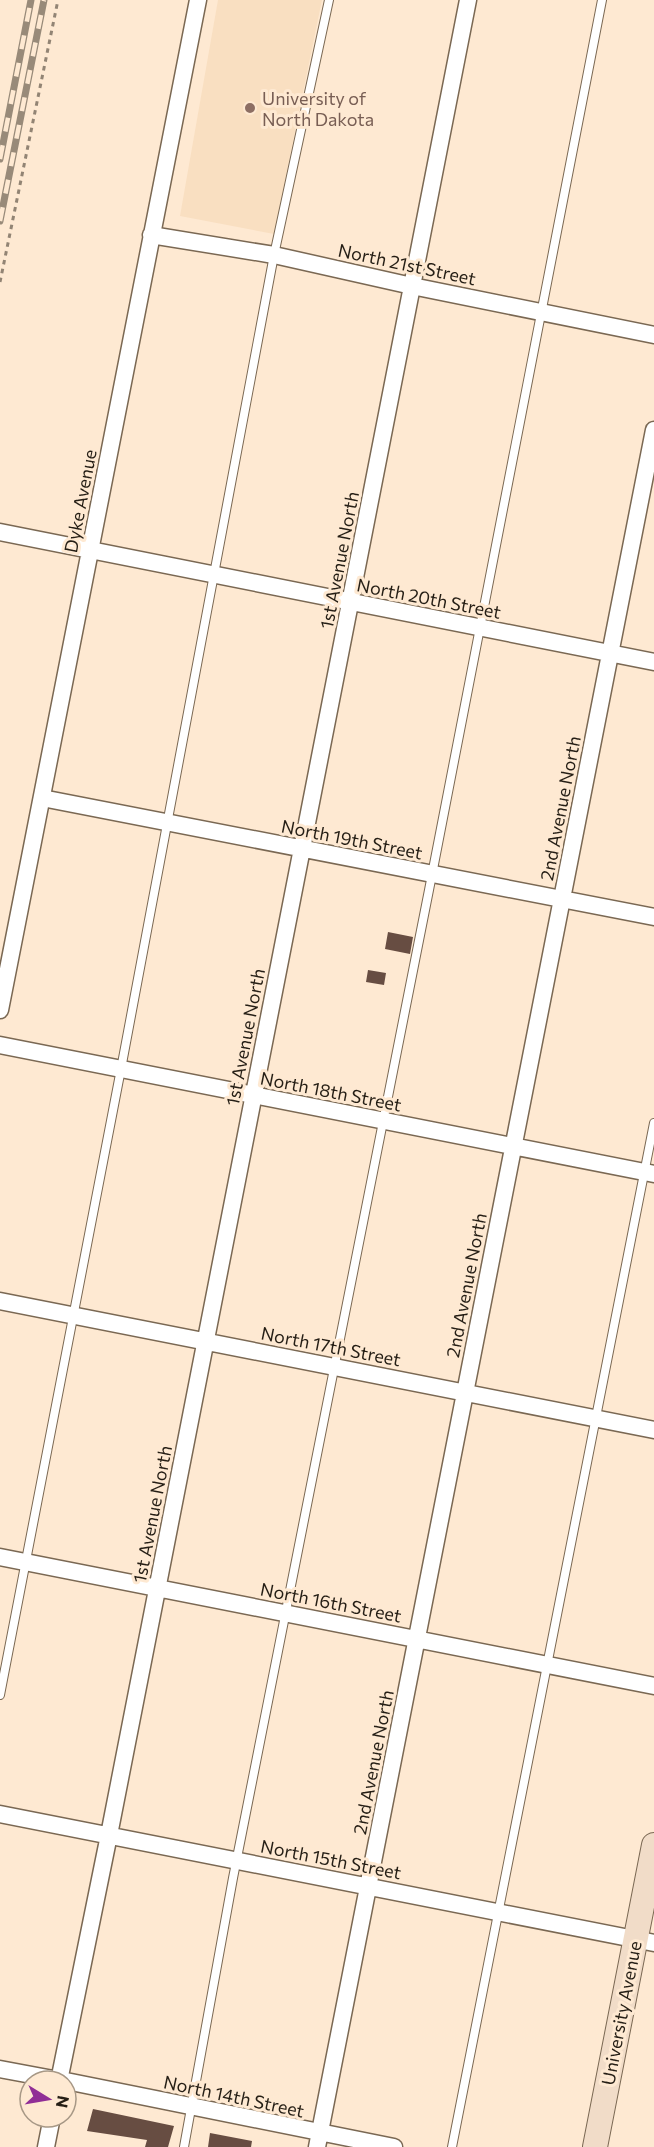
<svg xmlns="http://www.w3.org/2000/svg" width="654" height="2147" font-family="Commissioner,sans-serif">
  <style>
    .built { fill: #f9dfc1 }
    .building { fill: #674d42 }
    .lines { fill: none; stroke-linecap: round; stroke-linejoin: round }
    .lane-casing { stroke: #7a6853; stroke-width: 10 }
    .street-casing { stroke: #7a6853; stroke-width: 19 }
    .secondary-casing { stroke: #7a6853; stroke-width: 26 }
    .path { stroke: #928474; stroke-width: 3; stroke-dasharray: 4.5 4.5; stroke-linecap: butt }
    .lane { stroke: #fff; stroke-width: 8 }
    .street { stroke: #fff; stroke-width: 16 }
    .secondary { stroke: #f1dcc8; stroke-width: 24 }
    .rail-casing { stroke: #988a79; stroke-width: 7 }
    .rail { stroke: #fee9d2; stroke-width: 4.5; stroke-dasharray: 14; stroke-linecap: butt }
    .education-dot { fill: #8d6e63; stroke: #fee9d2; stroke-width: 2 }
    .labels { text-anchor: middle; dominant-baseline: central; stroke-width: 6; stroke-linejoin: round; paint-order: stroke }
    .education-label { font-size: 18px; fill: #785e54; stroke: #fee9d2; text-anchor: start }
    .street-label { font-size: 18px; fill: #251e15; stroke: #fee9d2 }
  </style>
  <rect width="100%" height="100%" fill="#fee9d2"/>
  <!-- built -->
  <path class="built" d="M218,0H322L274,234L180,216Z"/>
  <!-- building -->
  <path class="building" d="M388,932L413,937L410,954L385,949Z
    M368,970L386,973L384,985L366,982Z
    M93,2109L174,2126L168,2147H145L147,2140L87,2131Z
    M210,2133L252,2141L251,2147H208Z"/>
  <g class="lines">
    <!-- lane casing -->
    <g class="lane-casing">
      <path id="lane" d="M0,1695L121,1069L274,255L329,0
        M184,2147L233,1878L429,890L602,0
        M452,2147L654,1123"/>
    </g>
    <!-- street casing -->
    <g class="street-casing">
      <path id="street" d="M151,235L274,255L412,286L654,335
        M0,532L654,662
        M42,798L654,917
        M0,1010L198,0
        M0,1045L654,1174
        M0,1301L654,1430
        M0,1557L654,1686
        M0,1814L654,1943
        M0,2069L64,2081
        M59,2081L109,1835L468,0
        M66,2081L394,2147
        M46,2147L52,2117
        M317,2147L654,430"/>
    </g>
    <!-- secondary casing -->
    <g class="secondary-casing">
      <path id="secondary" d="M595,2147L654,1845"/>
    </g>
    <!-- path -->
    <path class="path" d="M0,282L58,0"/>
    <!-- lane -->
    <use href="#lane" class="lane"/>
    <!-- street -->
    <use href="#street" class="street"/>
    <!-- secondary -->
    <use href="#secondary" class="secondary"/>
    <!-- rail casing -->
    <g class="rail-casing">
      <path id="rail" d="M0,159L31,0
        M0,221L44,0"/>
    </g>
    <!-- rail -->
    <use href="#rail" class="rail"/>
  </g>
  <!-- markers -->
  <circle class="education-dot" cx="250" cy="108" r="6"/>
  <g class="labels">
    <!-- education labels -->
    <g class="education-label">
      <text x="262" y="98">University of<tspan x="262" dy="21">North Dakota</tspan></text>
    </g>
    <!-- street labels -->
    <g class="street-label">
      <text transform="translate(407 264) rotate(12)">North 21st Street</text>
      <text transform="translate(80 501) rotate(-79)">Dyke Avenue</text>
      <text transform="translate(339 560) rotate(-79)">1st Avenue North</text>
      <text transform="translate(429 598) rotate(11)">North 20th Street</text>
      <text transform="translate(560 808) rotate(-79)">2nd Avenue North</text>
      <text transform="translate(352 839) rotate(11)">North 19th Street</text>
      <text transform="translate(245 1037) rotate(-79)">1st Avenue North</text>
      <text transform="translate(331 1091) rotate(11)">North 18th Street</text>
      <text transform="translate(466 1285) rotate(-79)">2nd Avenue North</text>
      <text transform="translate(331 1346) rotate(11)">North 17th Street</text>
      <text transform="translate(152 1514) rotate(-79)">1st Avenue North</text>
      <text transform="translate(331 1602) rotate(11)">North 16th Street</text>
      <text transform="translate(373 1762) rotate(-79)">2nd Avenue North</text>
      <text transform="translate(331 1859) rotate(11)">North 15th Street</text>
      <text transform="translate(621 2013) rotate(-79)">University Avenue</text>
      <text transform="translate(234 2096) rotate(12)">North 14th Street</text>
    </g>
  </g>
  <!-- north arrow -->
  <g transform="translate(48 2099) rotate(101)"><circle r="28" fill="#fee9d2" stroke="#a79886" stroke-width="1.5"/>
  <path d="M0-4.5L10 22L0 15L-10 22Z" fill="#902e96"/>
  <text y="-9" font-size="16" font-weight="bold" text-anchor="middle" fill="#251e15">N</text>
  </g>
</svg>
